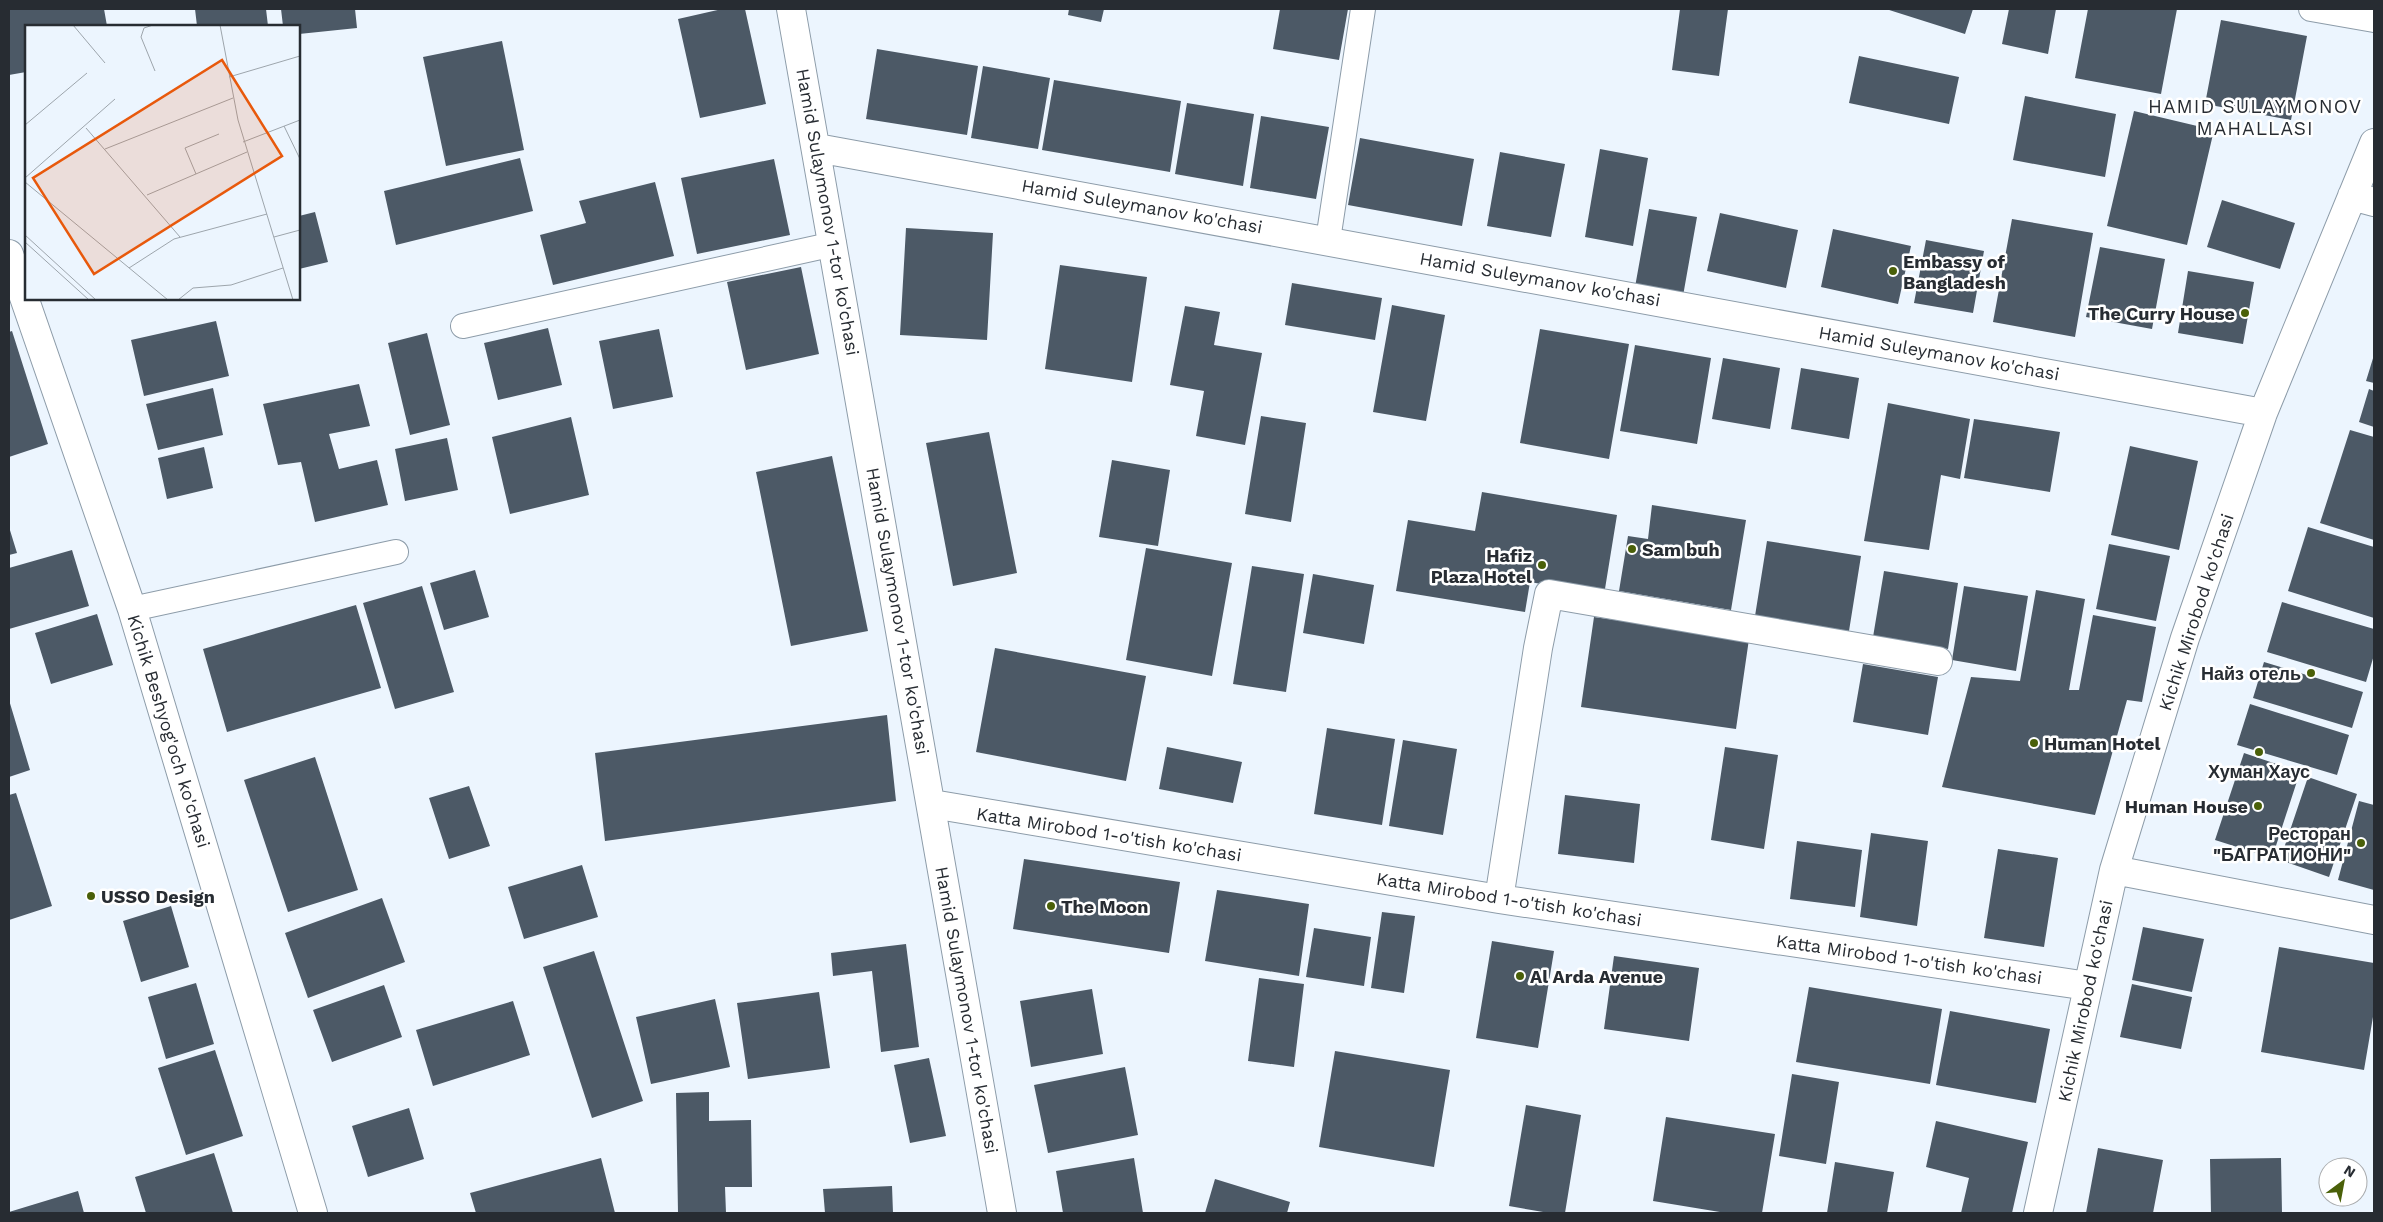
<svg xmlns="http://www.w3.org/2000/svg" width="2383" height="1222" font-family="'Work Sans',sans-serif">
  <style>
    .building { fill: #4c5966 }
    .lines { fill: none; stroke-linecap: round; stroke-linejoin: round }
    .service-casing { stroke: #8d9ca9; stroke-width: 26 }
    .minor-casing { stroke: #8d9ca9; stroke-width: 30 }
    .service { stroke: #fff; stroke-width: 24 }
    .minor { stroke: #fff; stroke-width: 28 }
    .poi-dot { fill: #4a6009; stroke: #fff; stroke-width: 2 }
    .labels { text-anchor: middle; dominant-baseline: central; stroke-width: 5; stroke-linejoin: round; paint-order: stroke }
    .street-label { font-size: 18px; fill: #272c32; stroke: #fff }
    .poi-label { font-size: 18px; font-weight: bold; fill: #272c32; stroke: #fff; text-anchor: start }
    .neighbourhood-label { font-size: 19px; letter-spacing: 1px; fill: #272c32; stroke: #fff }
    .inset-road { fill: none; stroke: #9da5ac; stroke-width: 1 }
    .view { fill: #e8590c; fill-opacity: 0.15; stroke: #e8590c; stroke-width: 2.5 }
    .inset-edge { fill: none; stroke: #272c32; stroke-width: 2.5 }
  </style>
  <rect width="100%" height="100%" fill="#ecf5fe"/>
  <!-- building -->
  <path class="building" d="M9,9H104L107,26H26V72L9,75Z
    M195,9H266L268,26H197Z
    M281,9H355L357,28L299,34V26H283Z
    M722,9H745L766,104L700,118L678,19Z
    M1069,9H1104L1101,22L1068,15Z
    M1280,9H1348L1339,60L1273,49Z
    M1680,9H1728L1719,76L1672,70Z
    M1886,9H1973L1965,34Z
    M2009,9H2056L2048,54L2002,44Z
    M2088,9H2177L2161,94L2075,78Z
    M2221,20L2307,36L2291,120L2205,104Z
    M502,41L524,150L446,166L423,57Z
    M877,49L978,66L967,135L866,119Z
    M1859,56L1959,77L1949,124L1849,103Z
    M983,66L1050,78L1038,149L971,138Z
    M1054,80L1181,101L1170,172L1042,150Z
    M2025,96L2116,114L2105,177L2013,160Z
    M1187,103L1254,114L1243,186L1175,174Z
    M2134,111L2214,130L2187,245L2107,226Z
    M1261,116L1329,127L1316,199L1250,188Z
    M1360,138L1474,159L1462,226L1348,205Z
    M1600,149L1648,158L1633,246L1585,237Z
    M1500,152L1565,164L1551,237L1487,226Z
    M520,158L533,211L396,245L384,191Z
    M774,159L790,235L697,254L681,178Z
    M655,182L674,256L553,285L540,235L586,223L579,201Z
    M2222,200L2295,223L2280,269L2207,247Z
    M1649,209L1697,217L1683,296L1635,287Z
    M315,212L328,262L299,269V216Z
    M1720,213L1798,230L1786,288L1707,271Z
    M2012,219L2093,233L2075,337L1993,322Z
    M906,228L993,233L987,340L900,335Z
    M1833,229L1911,246L1898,304L1821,287Z
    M1926,240L1984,251L1973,313L1914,303Z
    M2100,247L2165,259L2152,329L2086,317Z
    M1060,265L1147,277L1132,382L1045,369Z
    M801,267L819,354L746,370L727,282Z
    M2188,271L2254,282L2243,344L2178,333Z
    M1292,283L1382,298L1375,340L1285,325Z
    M1392,305L1445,315L1426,421L1373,412Z
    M1185,306L1220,312L1214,345L1262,353L1245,445L1196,436L1204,391L1170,385Z
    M216,321L229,376L144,396L131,340Z
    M548,328L562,385L498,400L484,343Z
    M659,329L673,397L613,409L599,341Z
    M1540,329L1629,344L1609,459L1520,443Z
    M12,331L48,444L9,457V332Z
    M427,333L450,425L410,435L388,343Z
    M1635,345L1711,358L1697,444L1620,431Z
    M2374,355V383L2366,381Z
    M1723,358L1780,368L1770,429L1712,419Z
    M1801,368L1859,378L1849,439L1791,429Z
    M359,384L370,426L329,434L339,469L377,460L388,505L315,522L301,462L278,465L263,404Z
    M213,388L223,435L158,450L146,404Z
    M2369,389L2374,391V427L2359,422Z
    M1888,403L1970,419L1960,479L1941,475L1929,550L1864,541Z
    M1261,416L1306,423L1291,522L1245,514Z
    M571,417L589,495L510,514L492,437Z
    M1974,419L2060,432L2050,492L1964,478Z
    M2350,430L2374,437V540L2320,523Z
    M989,432L1017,573L953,586L926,443Z
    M447,438L458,490L405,501L395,449Z
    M2130,446L2198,461L2179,550L2111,535Z
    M204,447L213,488L167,499L158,458Z
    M832,456L868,631L791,646L756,472Z
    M1112,460L1170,470L1158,546L1099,537Z
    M1482,492L1617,515L1604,595L1530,582L1525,612L1396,591L1408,520L1475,531Z
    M1652,505L1746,520L1731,610L1619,591L1628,536L1648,539Z
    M9,527L17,553L9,555Z
    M2308,527L2374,547V618L2288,591Z
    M1767,541L1861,556L1849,631L1755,616Z
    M2109,544L2170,556L2156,621L2096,609Z
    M1146,548L1232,563L1212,676L1126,660Z
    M72,550L89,606L9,629V568Z
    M1252,566L1304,574L1286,692L1233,684Z
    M475,570L489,617L444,630L430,583Z
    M1884,571L1958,583L1948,649L1873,637Z
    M1313,574L1374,585L1364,644L1303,633Z
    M422,586L454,692L395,709L363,603Z
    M1964,586L2028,596L2016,671L1952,660Z
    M2036,590L2085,599L2069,690H2079L2093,615L2156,627L2142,702L2127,700L2095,815L1942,787L1971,677L2020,681Z
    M2282,602L2374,629V655L2366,682L2267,652Z
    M356,605L381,688L227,732L203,649Z
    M97,614L113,665L51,684L35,633Z
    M1594,617L1749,639L1736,729L1581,707Z
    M995,648L1146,676L1126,781L976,752Z
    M2264,662L2363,692L2352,728L2253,698Z
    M1863,664L1938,677L1928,735L1853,722Z
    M9,700L30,770L9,777Z
    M2250,704L2349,735L2337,775L2237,745Z
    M887,715L896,801L605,841L595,753Z
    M1327,728L1395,739L1382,825L1314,814Z
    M1403,740L1457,749L1443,835L1389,826Z
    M1167,747L1242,762L1233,803L1159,789Z
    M1725,747L1778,755L1764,849L1711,840Z
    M2244,753L2300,772L2272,858L2215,840Z
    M315,757L358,890L288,912L244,780Z
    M2308,777L2357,794L2329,877L2280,860Z
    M469,786L490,846L449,859L429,798Z
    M16,793L52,906L9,920V795Z
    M1565,795L1640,804L1634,863L1558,854Z
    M2359,801L2374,805V890L2338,880Z
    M1871,833L1928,841L1917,926L1860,917Z
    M1797,841L1862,850L1855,907L1790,899Z
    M1998,849L2058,858L2044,947L1984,938Z
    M1024,859L1180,882L1169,953L1013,929Z
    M582,865L598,917L524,939L508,887Z
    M1217,890L1309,904L1299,976L1205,961Z
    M382,898L405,962L308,998L285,933Z
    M171,906L189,967L141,982L123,921Z
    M1382,912L1415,916L1404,993L1371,988Z
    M2143,927L2204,939L2192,992L2132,980Z
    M1314,928L1371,937L1364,986L1306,977Z
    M1492,941L1554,951L1538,1048L1476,1038Z
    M906,944L919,1047L881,1052L872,971L833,976L831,953Z
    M2279,947L2374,963V1011L2364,1070L2261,1052Z
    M594,951L643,1101L592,1118L543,967Z
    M1614,956L1699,968L1689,1041L1604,1029Z
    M1259,978L1304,984L1294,1067L1248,1061Z
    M196,983L214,1044L166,1059L148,997Z
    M2132,984L2192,997L2181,1049L2120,1037Z
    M384,985L402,1037L332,1062L313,1010Z
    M1809,987L1942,1009L1930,1084L1796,1062Z
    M1092,989L1103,1054L1031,1067L1020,1001Z
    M819,992L830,1068L748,1079L737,1003Z
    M715,999L730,1067L651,1084L636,1017Z
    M513,1001L530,1055L433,1086L416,1030Z
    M1950,1011L2050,1029L2036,1103L1936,1085Z
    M215,1050L243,1136L186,1155L158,1068Z
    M1335,1051L1450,1070L1434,1167L1319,1147Z
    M929,1058L946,1136L910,1143L894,1065Z
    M1125,1067L1138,1135L1048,1153L1034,1085Z
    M1792,1074L1839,1082L1826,1164L1779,1156Z
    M709,1092V1121L751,1120L752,1187H725L726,1213H678L676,1093Z
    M1526,1105L1581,1115L1565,1213H1549L1509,1206Z
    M409,1108L424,1159L368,1177L352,1126Z
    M1666,1117L1775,1134L1762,1213H1726L1653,1201Z
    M1936,1121L2028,1142L2012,1213H1961L1969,1178L1926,1167Z
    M2098,1148L2163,1160L2153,1213H2086Z
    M214,1153L233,1213H146L135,1177Z
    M601,1158L615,1213H476L470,1193Z
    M1134,1158L1143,1213H1063L1056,1171Z
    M2281,1158L2282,1213H2211L2210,1159Z
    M1835,1162L1894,1172L1887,1213H1827Z
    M1215,1179L1290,1202L1287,1213H1205Z
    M892,1186L893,1213H825L823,1189Z
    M78,1191L84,1213H9V1212Z"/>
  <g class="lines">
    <!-- service casing -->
    <g class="service-casing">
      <path id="service" d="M2311,9L2374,20
        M1328,240L1363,9
        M463,326L834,244
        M132,609L396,552"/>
    </g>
    <!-- minor casing -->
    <g class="minor-casing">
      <path id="minor" d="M791,9L1002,1213
        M817,148L2263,413
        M2352,196L2374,202
        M9,254L132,609L313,1213
        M932,804L1499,899L2088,986
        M2114,870L2374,920
        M1499,899L1538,648L1549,594L1938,661
        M2038,1213L2114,870L2185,638L2263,413L2374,143"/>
    </g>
    <!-- service -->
    <use href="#service" class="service"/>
    <!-- minor -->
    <use href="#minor" class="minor"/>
  </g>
  <!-- markers -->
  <g class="poi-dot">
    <circle cx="1893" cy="271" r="5"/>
    <circle cx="2245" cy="313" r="5"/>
    <circle cx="1632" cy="549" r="5"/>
    <circle cx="1542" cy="565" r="5"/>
    <circle cx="2311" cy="673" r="5"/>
    <circle cx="2034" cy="743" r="5"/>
    <circle cx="2259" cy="752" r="5"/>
    <circle cx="2258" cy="806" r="5"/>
    <circle cx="2361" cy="843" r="5"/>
    <circle cx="91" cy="896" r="5"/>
    <circle cx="1051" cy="906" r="5"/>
    <circle cx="1520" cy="976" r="5"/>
  </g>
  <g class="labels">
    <!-- street labels -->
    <g class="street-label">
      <text transform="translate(1142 206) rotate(10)">Hamid Suleymanov ko'chasi</text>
      <text transform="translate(828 212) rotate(80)">Hamid Sulaymonov 1-tor ko'chasi</text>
      <text transform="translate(1540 279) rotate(10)">Hamid Suleymanov ko'chasi</text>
      <text transform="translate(1939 353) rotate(10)">Hamid Suleymanov ko'chasi</text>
      <text transform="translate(898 611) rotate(80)">Hamid Sulaymonov 1-tor ko'chasi</text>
      <text transform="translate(2196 612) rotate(-72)">Kichik Mirobod ko'chasi</text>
      <text transform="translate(169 731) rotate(73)">Kichik Beshyog'och ko'chasi</text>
      <text transform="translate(1109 834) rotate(9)">Katta Mirobod 1-o'tish ko'chasi</text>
      <text transform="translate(1509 899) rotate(9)">Katta Mirobod 1-o'tish ko'chasi</text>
      <text transform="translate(1909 959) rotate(8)">Katta Mirobod 1-o'tish ko'chasi</text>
      <text transform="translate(2085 1001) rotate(-78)">Kichik Mirobod ko'chasi</text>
      <text transform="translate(967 1010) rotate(80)">Hamid Sulaymonov 1-tor ko'chasi</text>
    </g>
    <!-- poi labels -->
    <g class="poi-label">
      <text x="1903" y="261">Embassy of<tspan x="1903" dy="21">Bangladesh</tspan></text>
      <text x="2235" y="313" text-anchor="end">The Curry House</text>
      <text x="1642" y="549">Sam buh</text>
      <text x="1532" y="555" text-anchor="end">Hafiz<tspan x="1532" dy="21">Plaza Hotel</tspan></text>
      <text x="2301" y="673" text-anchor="end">Найз отель</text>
      <text x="2044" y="743">Human Hotel</text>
      <text x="2259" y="771" text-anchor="middle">Хуман Хаус</text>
      <text x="2248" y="806" text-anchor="end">Human House</text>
      <text x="2351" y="833" text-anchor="end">Ресторан<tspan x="2351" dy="21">"БАГРАТИОНИ"</tspan></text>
      <text x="101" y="896">USSO Design</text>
      <text x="1061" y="906">The Moon</text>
      <text x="1530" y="976">Al Arda Avenue</text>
    </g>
    <!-- neighbourhood labels -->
    <g class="neighbourhood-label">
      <text x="2255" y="106">HAMID SULAYMONOV<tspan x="2255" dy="22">MAHALLASI</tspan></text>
    </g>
  </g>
  <!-- overview -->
  <g transform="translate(25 25)">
    <rect width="275" height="275" fill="#ecf5fe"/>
    <path class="inset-road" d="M48,0L80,38M128,0L119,3L116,12L130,46M195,0L213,95L268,275M204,52L275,31M0,100L62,48M259,101L275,134M61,103L155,212M218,117L275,95M80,124L208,73M171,149L160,123L194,109M0,153L90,74M0,157L143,275M122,170L222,127M0,210L71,275M249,212L275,205M0,217L64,275M104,243L149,214L242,189M153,275L168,263L206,260L258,243"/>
    <path class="view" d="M197,35L257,131L69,249L8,153Z"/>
    <rect width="275" height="275" class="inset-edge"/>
  </g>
  <!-- border -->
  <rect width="2383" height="1222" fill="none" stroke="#272c32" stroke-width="20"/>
  <!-- north arrow -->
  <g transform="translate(2343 1182) rotate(32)"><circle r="24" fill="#ffffff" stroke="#a9abad"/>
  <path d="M0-4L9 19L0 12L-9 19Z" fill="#4a6009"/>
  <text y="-8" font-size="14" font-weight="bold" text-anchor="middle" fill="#272c32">N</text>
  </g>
</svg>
